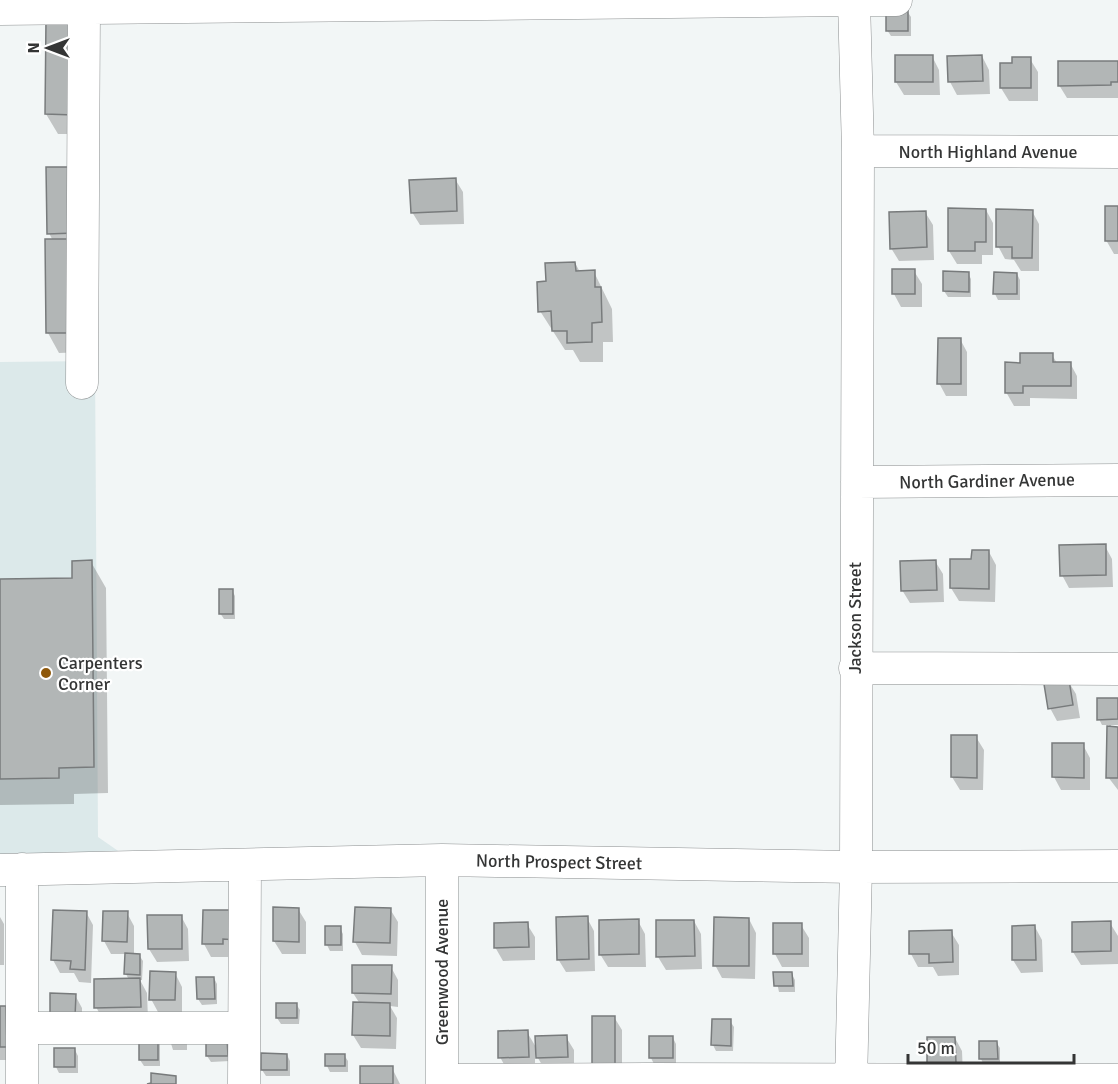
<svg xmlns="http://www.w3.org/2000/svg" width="1118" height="1084" font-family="Signika,sans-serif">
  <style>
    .built { fill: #dce9ea }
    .shadow { fill: #0003 }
    .building { fill: #b2b6b6; stroke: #787b7c; stroke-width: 1.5 }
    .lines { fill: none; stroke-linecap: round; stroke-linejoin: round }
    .minor-casing { stroke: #8c8f90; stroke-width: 33 }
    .minor { stroke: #fff; stroke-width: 32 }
    .poi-dot { fill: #8e580b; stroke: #fff; stroke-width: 2 }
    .labels { text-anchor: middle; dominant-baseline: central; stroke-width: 4.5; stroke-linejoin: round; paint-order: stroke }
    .street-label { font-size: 18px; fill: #343535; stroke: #fff }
    .poi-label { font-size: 18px; fill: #343535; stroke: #fff; text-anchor: start }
  </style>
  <rect width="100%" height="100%" fill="#f2f6f6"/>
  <!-- built -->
  <path class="built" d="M95,361L98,837L124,855L0,856V362Z"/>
  <!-- shadow -->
  <path class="shadow" d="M907,11L911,17V36H891L887,30Z
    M47,20L84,134H58L46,114Z
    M932,56L939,70L940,95H904L896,82Z
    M982,56L989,70L990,94L957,95L950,82Z
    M1030,59L1038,72V101H1009L1001,88L1014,65Z
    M1118,62V98H1067L1059,85Z
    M47,169L86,260L87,352L59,353L48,333L53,241L49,233Z
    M455,179L463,192L464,224L420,225L412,212Z
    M1118,208V254H1114L1106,240Z
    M986,210L993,223V255H982V264H957L949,251Z
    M1032,211L1039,224V271H1021L1014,260L1005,259L998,246Z
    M925,212L933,225L934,260L899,261L891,248Z
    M575,263L580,272H594L612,309L613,342H603V362H580L573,350H565L540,311L547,283Z
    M914,271L922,284V307H901L894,294Z
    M968,273L971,279V297H948L944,291Z
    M1017,274L1020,280V300H998L995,294Z
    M960,339L967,352V396H946L939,383Z
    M1052,355L1057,363H1070L1077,376V399L1030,398V406H1014L1006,392L1022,364Z
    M1105,546L1112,559L1113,587L1069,588L1062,575Z
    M989,552L996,565L995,602L959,601L951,588L973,561Z
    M935,561L943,574L944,602L910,603L902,590Z
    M91,562L106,588L108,793L74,794V804L0,805V581L73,580Z
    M232,590L235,596V619H224L220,613Z
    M1068,681L1076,694L1080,718L1057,721L1050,708Z
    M1118,700V725H1111V728H1118V790L1108,777L1109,725H1102L1099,719Z
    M976,737L984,750L983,790H960L952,777Z
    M1083,745L1090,758V790H1061L1054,777Z
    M298,909L306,922V954H282L274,941Z
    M390,909L398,922L397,956L362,955L355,942Z
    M86,912L93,925L91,983L79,982L74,973H60L53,960Z
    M236,912L229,957H211L204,944Z
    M127,913L134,926V955H139L143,961L142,980H140L147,993L148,1019L103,1020L96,1007L129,980L126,974V954H111L104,941Z
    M181,916L188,929L189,961L157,962L149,949V917Z
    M0,917L4,924V965H0Z
    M587,918L594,931L595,971L566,972L558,959Z
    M749,919L756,933L755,979L722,978L715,965Z
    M638,921L645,934L646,967H608L600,954Z
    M694,921L701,934L702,969L666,970L658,957Z
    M1110,923L1118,936V964L1081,965L1073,952Z
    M527,924L535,937V960L503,961L495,947Z
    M801,925L809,938V967H782L775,954Z
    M1035,927L1042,940L1043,972L1021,973L1013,960Z
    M340,928L343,934V951H330L327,945Z
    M951,932L959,945V975L938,976L933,967H918L911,954Z
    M391,967L398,980V1007L390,1006L397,1018L396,1049L361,1048L353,1035L360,1004L353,993Z
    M175,973L182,987V1013L158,1012L151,999Z
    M791,973L795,980V992H779L775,974Z
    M214,978L217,984V1004L202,1005L198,999Z
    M75,995L82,1008V1030H59Z
    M296,1004L300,1010L299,1024H281L277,1018Z
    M0,1008H5L13,1021L14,1060H0Z
    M614,1017L622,1030V1083H601Z
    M730,1021L734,1027L733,1051H716L713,1045Z
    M527,1032L537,1049L566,1037L574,1050V1070H545L535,1053V1070H507L500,1057Z
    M140,1037L160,1043V1066H144L140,1060Z
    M169,1037L187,1043V1050H173Z
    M673,1038L676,1044V1064H654L651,1058Z
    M955,1038L962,1051L963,1076H937L929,1063Z
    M226,1039L230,1046V1061L211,1062L207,1056Z
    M996,1042L1000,1048V1064L984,1065L981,1059Z
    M75,1050L78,1056V1073H59L56,1067Z
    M287,1055L290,1061V1076H266L262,1070Z
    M344,1055L348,1061V1072H330L327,1066Z
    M392,1068L400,1084H362Z"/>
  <!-- building -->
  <path class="building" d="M886,9H908V31H886Z
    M46,19H74V115L45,114Z
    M895,55H933V82H895Z
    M982,55L983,81L948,82L947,56Z
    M1012,57H1031V88H1000V63H1012Z
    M1058,61H1118V82H1111V85L1058,86Z
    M46,167H74L75,233L47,234Z
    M456,178L457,211L411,213L409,180Z
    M1105,206H1118V241H1105Z
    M948,208L986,209V242H975V251H948Z
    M996,209L1033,210L1032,258H1012V247H996Z
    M926,211L927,247L890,249L889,212Z
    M45,239H75L76,333H46Z
    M575,262L576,271L595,270V287H601L602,322L592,323V342L567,343V331H552L551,311L538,312L537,282L546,281L545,263Z
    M892,269H915V294H892Z
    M943,271L969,272V292L943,291Z
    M994,272L1017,273V294H993Z
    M938,338H961V384H937Z
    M1020,353H1053V362H1071V386H1023V393H1005V362L1020,363Z
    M1106,544V575L1060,576L1059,545Z
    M972,550H989V589L950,588V559H971Z
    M92,560L94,767L59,768V778L0,779V579L72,578V561Z
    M936,560L937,590L901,591L900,561Z
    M219,589H233V614H219Z
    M1069,680L1073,705L1048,709L1044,684Z
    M1097,698H1118V719L1097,720Z
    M1107,726L1118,727V778H1106Z
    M951,735H977V778L951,777Z
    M1052,743H1084V778L1052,777Z
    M273,907L299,908V942L273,941Z
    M355,907L391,908L390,943L353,942Z
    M53,910L87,911L85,970L70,969L71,961L51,960Z
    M203,910H237V940L223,939V944H202Z
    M103,911H128L127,942L102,941Z
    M147,915H182V949H148Z
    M588,916L589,959L557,960L556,917Z
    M714,917L749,918V966H713Z
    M639,919V954L599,955V920Z
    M656,920H694L695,956L656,957Z
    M1111,921V951L1072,952V922Z
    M528,922L529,947L494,948V923Z
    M773,923H802V954H773Z
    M1035,925L1036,960H1012V926Z
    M325,926H341V945H325Z
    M952,930L953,962L929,963V954H909V931Z
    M125,953L140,954V975L124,974Z
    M352,965H392L391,994L352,993Z
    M150,971L176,972L175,1000H149Z
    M773,972H792L793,986H774Z
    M196,977H214L215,999H197Z
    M140,978L141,1007L94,1008V979Z
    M50,993L76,994L75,1017H50Z
    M353,1002L390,1003V1036L352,1035Z
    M276,1003H297V1018H276Z
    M0,1006H6L7,1047H0Z
    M592,1016H615V1071H592Z
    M712,1019H731V1046L711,1045Z
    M528,1030L529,1057L498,1058V1031Z
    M139,1035H158V1060H139Z
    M567,1035L568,1057L536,1058L535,1036Z
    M649,1036H673V1058H649Z
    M927,1037H955L956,1063H927Z
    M206,1038H227L228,1056H206Z
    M979,1041H997L998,1059H979Z
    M54,1048H75V1067H54Z
    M261,1053L287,1054V1070H261Z
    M325,1054H345V1066H325Z
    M360,1066H393V1084H360Z
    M151,1073L176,1076V1084H147L151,1083Z"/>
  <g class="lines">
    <!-- minor casing -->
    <g class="minor-casing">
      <path id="minor" d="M0,9L854,0
        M858,151L1118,152
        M82,383L84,9
        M857,482L1118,480
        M855,668L1118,669
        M442,860V1084
        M22,869V1084
        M0,870L442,860L856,867L1118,866
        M22,1028H244
        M648,1079L1118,1080
        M442,1080L648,1079V1084
        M244,1084L245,865
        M851,1084L856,867L858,151L854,0H896"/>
    </g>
    <!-- minor -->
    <use href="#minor" class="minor"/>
  </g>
  <!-- markers -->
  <circle class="poi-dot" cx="46" cy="673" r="6"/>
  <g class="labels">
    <!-- street labels -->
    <g class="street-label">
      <text x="988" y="152">North Highland Avenue</text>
      <text transform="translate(987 481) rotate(-1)">North Gardiner Avenue</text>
      <text transform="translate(855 618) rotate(-90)">Jackson Street</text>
      <text transform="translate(559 862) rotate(1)">North Prospect Street</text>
      <text transform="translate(442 972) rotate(-90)">Greenwood Avenue</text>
    </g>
    <!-- poi labels -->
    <g class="poi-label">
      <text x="58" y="663">Carpenters<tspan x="58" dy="21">Corner</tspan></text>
    </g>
  </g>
  <!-- north arrow -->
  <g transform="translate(48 48) rotate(270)" stroke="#ffffff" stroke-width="4.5" paint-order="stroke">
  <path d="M0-4.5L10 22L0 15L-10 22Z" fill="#343535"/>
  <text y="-9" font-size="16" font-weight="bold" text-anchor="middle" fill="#343535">N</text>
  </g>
  <!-- scale -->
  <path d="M908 1054v9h166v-9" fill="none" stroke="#343535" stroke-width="3"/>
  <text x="917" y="1054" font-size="18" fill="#343535" stroke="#ffffff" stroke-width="4.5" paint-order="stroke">50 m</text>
</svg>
